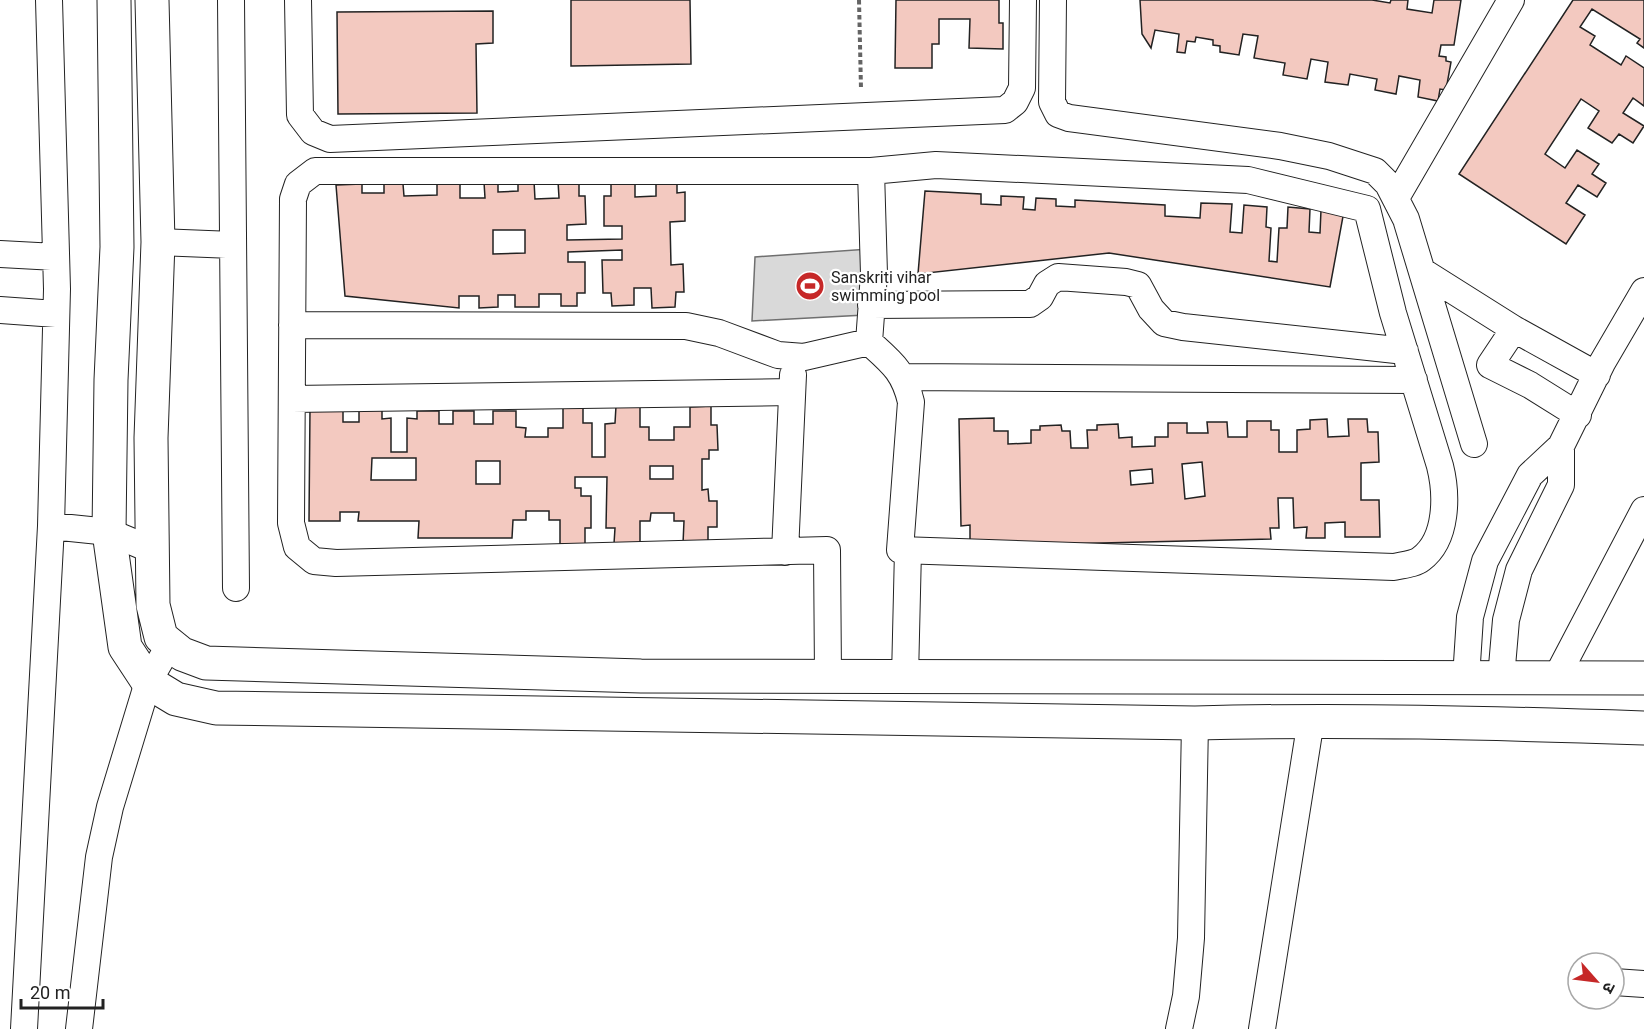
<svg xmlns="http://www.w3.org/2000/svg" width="1644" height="1029" font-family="Roboto,'Noto Sans Devanagari',sans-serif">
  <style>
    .water { fill: #d9d9d9; stroke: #6f6f6f; stroke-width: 1.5 }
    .building { fill: #f3c9c0; stroke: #222; stroke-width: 1.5; fill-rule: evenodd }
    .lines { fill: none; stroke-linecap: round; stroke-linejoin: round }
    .street-casing { stroke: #222; stroke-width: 28 }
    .secondary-casing { stroke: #222; stroke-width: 35 }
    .path { stroke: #646464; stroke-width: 4; stroke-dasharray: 4.5 3; stroke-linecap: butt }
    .street { stroke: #fff; stroke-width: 26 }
    .secondary { stroke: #fff; stroke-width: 33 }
    .labels { text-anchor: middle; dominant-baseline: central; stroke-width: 4.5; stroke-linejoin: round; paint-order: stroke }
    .poi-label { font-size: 16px; fill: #222; stroke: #fff; text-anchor: start }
  </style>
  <rect width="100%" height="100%" fill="#fff"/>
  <!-- water -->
  <path class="water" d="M869,249L865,315L752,321L755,257Z"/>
  <!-- building -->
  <path class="building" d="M571,0H690L691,64L571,66Z
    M896,0H999V23H1003V49L969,48L970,19H939V44H932V68H895Z
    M1140,0H1372L1390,3L1391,0H1408L1407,9L1432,13L1434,0H1461L1454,45H1441L1439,56L1446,57V61L1451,62L1446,90L1440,89L1438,101L1418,97L1420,80L1399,76L1396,94L1375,90L1377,79L1350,74L1348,85L1325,82L1328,62L1311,59L1307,79L1283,75L1285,63L1254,58L1258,36L1243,34L1239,55L1220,52V46L1213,45V40L1196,37L1195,42L1187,41L1185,53L1177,52L1179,34L1155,30L1151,48L1142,34Z
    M1573,0H1644V48L1637,43L1640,39L1592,9L1580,27L1595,36L1590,45L1621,65L1626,56L1644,68V106L1633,98L1623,113L1644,126L1633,143L1619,134L1612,143L1588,128L1599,111L1581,99L1545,154L1565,168L1577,150L1599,164L1592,174L1606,183L1597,197L1578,185L1566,203L1585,215L1566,244L1459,174Z
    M493,11V43L476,44L477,113L338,114L337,12Z
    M656,179H677V193L685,192V221L670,222L671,265L683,264L684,292H676L675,307L652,308L651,288H634V305L612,306L611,293H603L602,260H622V250L568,252V262H585V293H577V306H561V294H539V307H515V295H498V307L479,308V296H459V308L345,296L336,185L362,184V193H384V184H403L404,196L437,195V183H460V198H485L484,182H498V192L518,191V182L534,181L535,199L559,198L558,181H579V196H585L586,224L567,225V240L622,239V226H604V196H611V180H635V197L656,196ZM493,230H525V253L493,254Z
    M925,191L981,194V204L1001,205V196L1024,197L1023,209L1035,210L1036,198L1056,199V206L1075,207V200L1165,205V216L1200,218L1201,203L1232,204L1230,232L1242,233L1244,205L1267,207L1266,227L1271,228L1269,261L1277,262L1279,228H1287L1288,207L1310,209L1309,232L1320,233L1321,210L1344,211L1330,287L1109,253L918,274Z
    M583,406V423H592V457H605V424L615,423L616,406L640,407V427H649V440H674V427H690V407L711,406V425H717L718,450H709V459H702V490L708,489L709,501H717V527H708V544H683L684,521H674V513H651L650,521H640V544H614L615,528H606L607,477H575V488H581V496H591V528H585V544H560V520H549V511H526V520H513L512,538H418L419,521H358L359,512H340V521H309L310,408H343V422H359V408H382V419L391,418V452H407V418L417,419V411H439V424H453V411H474V424H493V411H516V427L526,428L525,437H548V428H563V407ZM372,458H416V480H371ZM476,461H500V484H476ZM650,466H673V479H650Z
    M994,418V431H1008V444L1031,443V430H1040V426L1061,425L1062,431H1070L1071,448H1088L1087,430H1097V425L1118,424L1119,438L1132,437V447L1155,446V437H1168V423H1187V433H1208L1207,422H1227L1228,437H1247V421H1271V430H1279V452H1297V430L1310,429V420L1327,419L1328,437L1349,436L1348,419H1367L1368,432H1378L1379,462L1361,463V500H1379L1380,537H1345V522L1325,523V538H1306L1307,527L1294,528L1293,498H1278L1279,528H1270L1271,539L970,546V525L961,526L959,419ZM1202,462L1205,496L1185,499L1182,464ZM1152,469L1153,483L1131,485L1130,471Z"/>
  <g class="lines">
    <!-- street casing -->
    <g class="street-casing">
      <path id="street" d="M231,0L236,588
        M298,0L300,115L313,132L330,139L1005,110L1015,102L1022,88L1023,0
        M1053,0L1052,102L1058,114L1069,118L1280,146L1329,156L1375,171L1388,184L1406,219L1474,444
        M1396,198L1511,0
        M158,242L233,245
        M0,254L56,257
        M1422,271L1514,329L1597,375
        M871,305L1030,304L1040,297L1047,284L1058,277L1126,282L1138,285L1151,309L1164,323L1183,327L1405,351
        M0,310L56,314
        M292,325L686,326L719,333L778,355L804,357L869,342
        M1514,329L1490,365L1530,385L1578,415
        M903,377L1414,380
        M292,399L792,392
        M51,526L109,532L152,550
        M785,552L793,375
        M828,676L827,550L336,563L314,561L297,547L291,523L293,199L298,184L315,171H871L936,165L1248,180L1367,209L1393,313L1440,466C1447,494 1448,539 1421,559C1415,564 1402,565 1394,567L900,550L911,402C904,371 891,362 869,342L874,274L871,171
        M905,677L908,550
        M1466,678L1470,617L1485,561L1530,475L1561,446L1602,363L1644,291
        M1501,678L1506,620L1519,570L1561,485V446
        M1556,678L1644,510
        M1614,982L1644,984
        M24,1029L51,526L57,289L49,0
        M79,1029L99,857L110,807L148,682L170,644
        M1179,1029L1186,996L1191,938L1195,723
        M1262,1029L1311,720"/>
    </g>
    <!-- secondary casing -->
    <g class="secondary-casing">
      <path id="secondary" d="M114,0L117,247L111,380L109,532L125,647L148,682L176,699L216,708L1195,723C1345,719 1494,723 1644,728
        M152,0L158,242L151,438L153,605L161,637L182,654L206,663L641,676L1644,678"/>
    </g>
    <!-- path -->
    <path class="path" d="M859,0L861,89"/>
    <!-- street -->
    <use href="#street" class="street"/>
    <!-- secondary -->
    <use href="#secondary" class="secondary"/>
  </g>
  <!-- icons -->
  <defs>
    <g id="stadium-disc" transform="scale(1.5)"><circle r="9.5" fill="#c62828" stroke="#fff"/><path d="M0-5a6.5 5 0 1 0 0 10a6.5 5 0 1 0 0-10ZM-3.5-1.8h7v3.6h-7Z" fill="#fff"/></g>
  </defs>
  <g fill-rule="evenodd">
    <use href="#stadium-disc" x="810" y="286"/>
  </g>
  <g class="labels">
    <!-- poi labels -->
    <g class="poi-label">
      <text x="831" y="277">Sanskriti vihar<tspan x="831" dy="18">swimming pool</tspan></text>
    </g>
  </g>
  <!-- north arrow -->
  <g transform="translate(1596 981) rotate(118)"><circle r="28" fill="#ffffff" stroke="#a7a7a7" stroke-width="1.5"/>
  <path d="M0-4.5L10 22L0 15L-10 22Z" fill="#c62828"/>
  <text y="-9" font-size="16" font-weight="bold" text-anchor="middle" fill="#222222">उ</text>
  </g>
  <!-- scale -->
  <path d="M21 999v9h82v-9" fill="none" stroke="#222222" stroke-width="3"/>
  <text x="30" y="999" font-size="18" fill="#222222" stroke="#ffffff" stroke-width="4.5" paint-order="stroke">20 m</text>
</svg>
